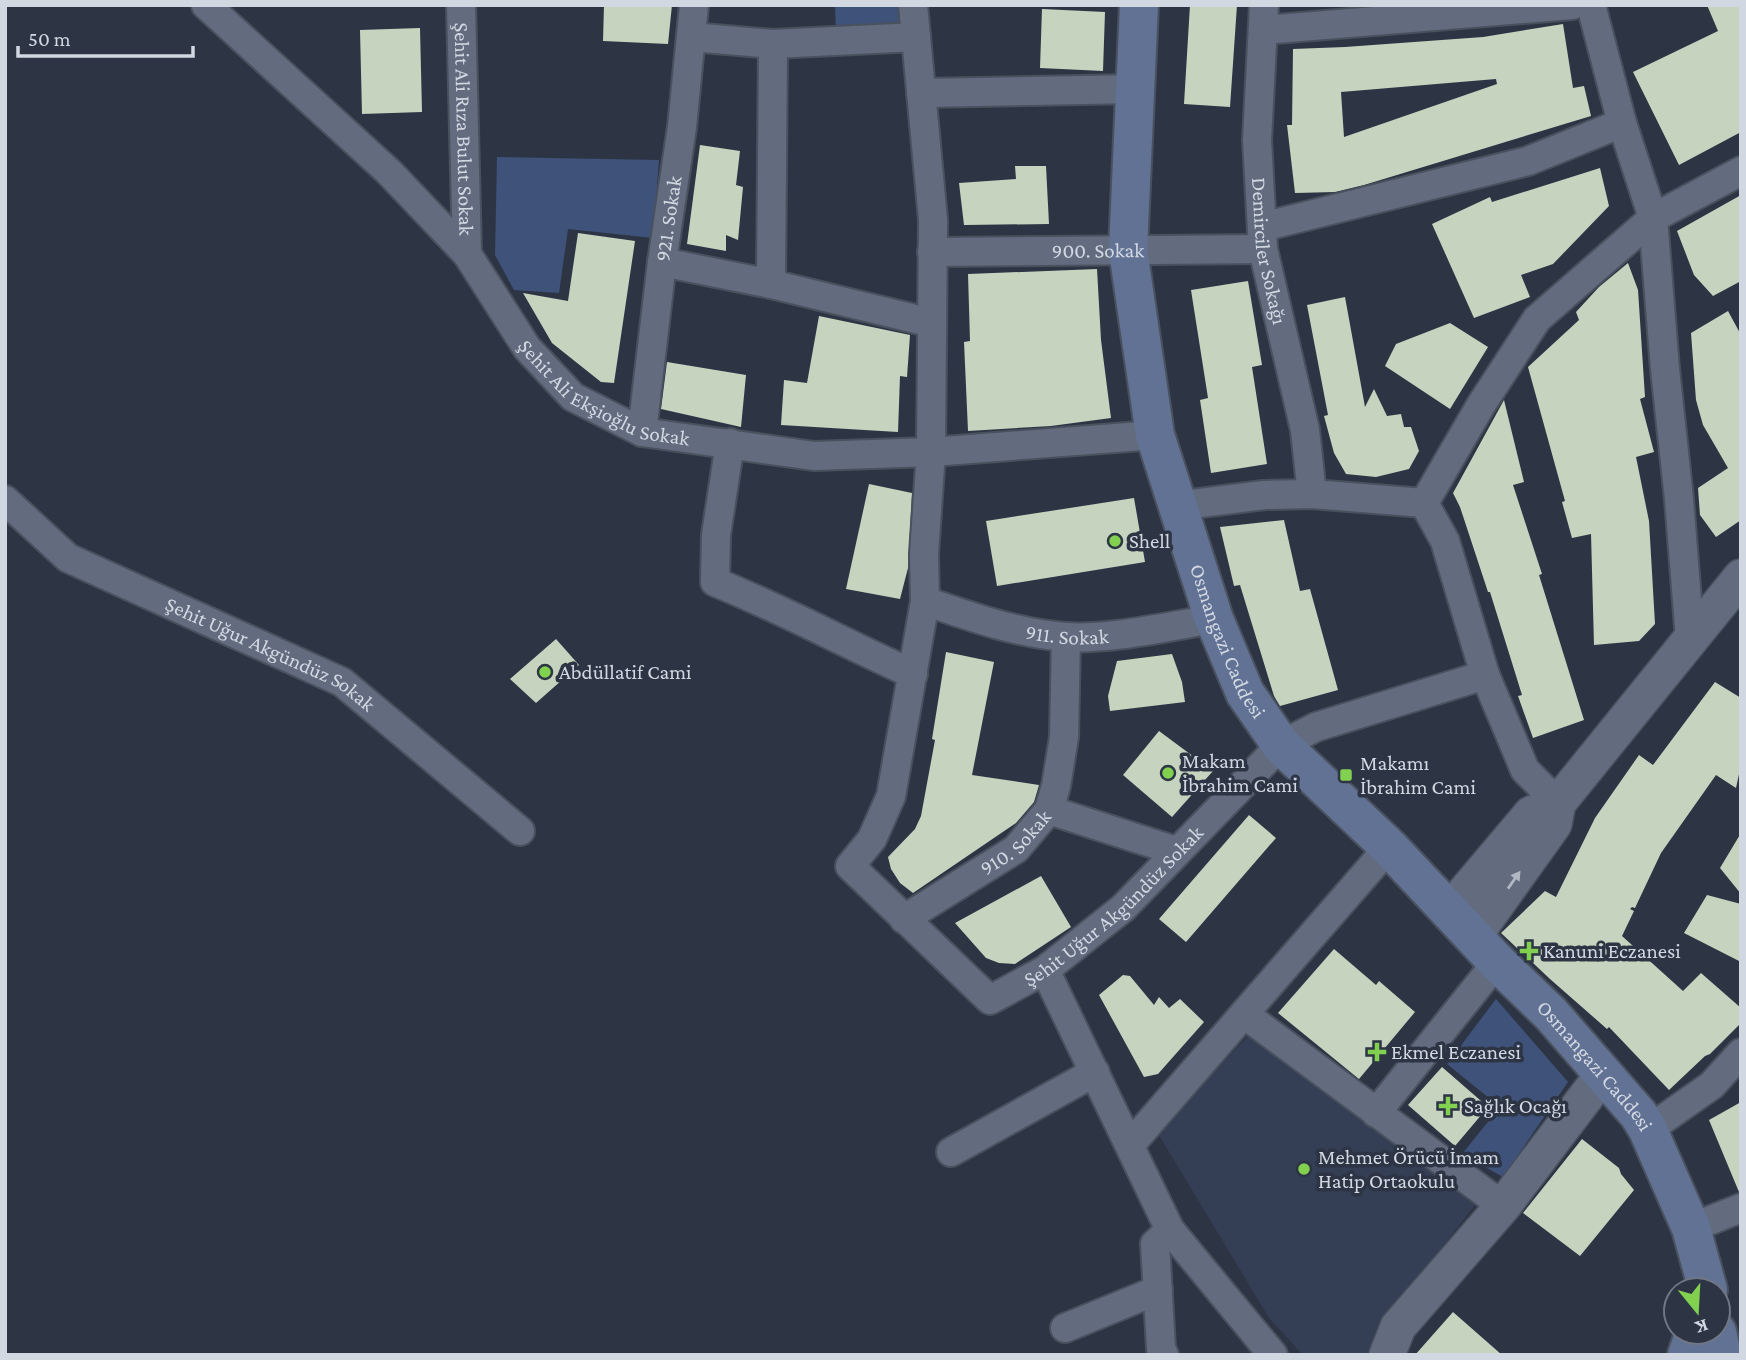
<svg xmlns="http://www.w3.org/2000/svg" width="1746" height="1360" font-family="'Crimson Pro',serif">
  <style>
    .built { fill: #343e54 }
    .green { fill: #3e527a }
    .building { fill: #c5d3bf; fill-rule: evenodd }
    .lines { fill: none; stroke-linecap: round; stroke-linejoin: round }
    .minor-casing { stroke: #4a515e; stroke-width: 32 }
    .tertiary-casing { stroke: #4a515e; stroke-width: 38 }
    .secondary-casing { stroke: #4a515e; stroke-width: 42 }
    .minor { stroke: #636c7f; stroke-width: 28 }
    .tertiary { stroke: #636c7f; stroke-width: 35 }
    .secondary { stroke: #627294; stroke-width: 38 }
    .oneway { fill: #b1b8c4 }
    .poi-dot { fill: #82d050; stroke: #2d3545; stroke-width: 2.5 }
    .labels { text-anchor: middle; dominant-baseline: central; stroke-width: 7; stroke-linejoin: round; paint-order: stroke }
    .street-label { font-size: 21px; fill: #d2d8e2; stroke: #2d3545 }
    .poi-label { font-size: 21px; fill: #d2d8e2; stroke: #2d3545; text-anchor: start }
  </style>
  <rect width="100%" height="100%" fill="#2d3545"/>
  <!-- built -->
  <path class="built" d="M1252,1032L1475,1205L1380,1327L1367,1355H1303L1269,1318L1157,1132Z"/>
  <!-- green -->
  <path class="green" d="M835,5H905L908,30L836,33Z
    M497,157L659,160L653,238L568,229L559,293L514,290L495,255Z
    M1496,999L1568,1082L1503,1177L1462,1154L1500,1107L1447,1064Z"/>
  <!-- building -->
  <path class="building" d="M604,5H672L668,44L603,41Z
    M1190,5H1237L1230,107L1184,104Z
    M1707,5H1741V132L1679,165L1633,72L1718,31Z
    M1042,9L1105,12L1103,71L1040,68Z
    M1563,24L1573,88L1584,86L1591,116L1364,185L1335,192L1295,193L1287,125H1292L1293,49L1345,47L1483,37ZM1496,79L1497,84L1344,137L1341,92Z
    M420,28L422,112L362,114L360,30Z
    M700,145L740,151L736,185L743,187L738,240L726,235V251L687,244Z
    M1015,166H1046L1049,224L964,225L959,183L1016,179Z
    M1600,168L1609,206L1553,264L1521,275L1530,297L1474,318L1432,224L1490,197L1492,202Z
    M1741,195V281L1713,296L1694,275L1677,231Z
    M578,233L635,241L614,383L601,382L552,343L523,293L568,301Z
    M1628,263L1638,290L1645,397L1640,399L1654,452L1636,457L1649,521L1655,624L1639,641L1594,645L1591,534L1572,538L1562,502L1565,501L1528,367L1579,320L1576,312L1599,287Z
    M1097,269L1101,340L1111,418L1051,426L968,431L964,342L970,341L968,274Z
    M1248,281L1262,365L1252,367L1267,464L1211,473L1200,400L1208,398L1191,290Z
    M1345,297L1365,407L1374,389L1387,416L1401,414L1404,427H1411L1419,451L1409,469L1376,477L1346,474L1334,453L1324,416L1328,415L1307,305Z
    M1728,311L1741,335V520L1716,537L1700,515L1698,488L1728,468L1703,425L1696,400L1691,333Z
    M819,316L910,335L907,377L900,376L898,432L781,425L784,380L807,383Z
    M1450,323L1488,347L1450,409L1385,366L1396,344Z
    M667,362L746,375L741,427L661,409Z
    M1504,400L1524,482L1513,485L1542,574L1539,575L1584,720L1533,738L1518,696L1522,695L1490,592H1488L1460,507L1453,493Z
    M869,484L912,493L908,568L900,599L846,589Z
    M1134,498L1145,562L997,586L986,521Z
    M1284,520L1300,591L1310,589L1338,690L1280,706L1274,696L1240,585L1234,586L1220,527Z
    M556,639L579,665L536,703L510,679Z
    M946,652L994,662L972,775L1039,785L1034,802L1016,823L913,893L900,883L891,869L888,857L915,829L921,816L935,740L932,739Z
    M1172,654L1182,682L1185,702L1110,711L1108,696L1117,661Z
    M1715,682L1741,698V765L1736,788L1716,775L1661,853L1635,908L1632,907L1630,909L1634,911L1622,936L1683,991L1701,973L1741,1008V1023L1710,1054L1705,1056L1669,1090L1609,1027L1607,1029L1550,979L1501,933L1545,891L1556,897L1595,818L1639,755L1653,765Z
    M1159,731L1213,771L1172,817L1123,775Z
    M1249,815L1276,838L1186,942L1159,919Z
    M1741,833V894L1720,868Z
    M1041,876L1071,927L1015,964L999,963L986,958L955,923Z
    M1707,895L1741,904V962L1684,933Z
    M1334,949L1376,985L1379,981L1415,1012L1359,1079L1278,1013Z
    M1123,975L1130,976L1154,1005L1159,997L1169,1008L1180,999L1204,1022L1158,1074L1144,1077L1099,995Z
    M1442,1067L1488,1107L1455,1146L1408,1105Z
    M1741,1102V1192H1739L1709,1120Z
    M1582,1139L1619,1168L1621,1174L1634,1190L1580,1256L1523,1213Z
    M1453,1312L1502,1355H1415Z"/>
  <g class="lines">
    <!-- minor casing -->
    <g class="minor-casing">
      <g id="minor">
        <path id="s1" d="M206,5L389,172L467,254L527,348L573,397L642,432L814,456L931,452L1155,435"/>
        <path id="s2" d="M461,5L467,254"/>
        <path id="s3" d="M913,5L933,220L931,452L924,554L925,601L891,796L872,839L850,866L990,1000L1045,970L1123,908L1281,745L1316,727L1485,675"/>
        <path id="s4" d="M1264,5L1257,140L1263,249L1305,430L1312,494"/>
        <path d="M1591,5L1622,123L1653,218L1665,369L1679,499L1690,639"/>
        <path d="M1263,30L1572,5"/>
        <path d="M691,37L773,44L916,37"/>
        <path d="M921,93L1135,89"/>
        <path d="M1262,227L1528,161L1622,123"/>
        <path id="s5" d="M932,252L1263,249"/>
        <path d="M662,262L771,284L932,323"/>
        <path d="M771,284L773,44"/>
        <path id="s6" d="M642,432L662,262L682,127L694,5"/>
        <path d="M730,443L716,535L715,582C782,609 846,644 913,674"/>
        <path id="s7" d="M5,500L68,558L342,682L520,831"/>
        <path d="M1424,503L1481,405L1537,319L1653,218L1741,171"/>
        <path d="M1176,506L1264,495L1312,494L1424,503L1445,541L1485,675L1525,770L1558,803"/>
        <path id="s8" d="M925,601C971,617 1016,633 1065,637C1111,640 1169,626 1214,619"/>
        <path d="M1049,810L1176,851"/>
        <path id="s9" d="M904,919L1016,849L1049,810L1056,786L1064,737L1066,637"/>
        <path d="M1045,970L1170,1230L1273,1355"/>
        <path d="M1244,1014L1503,1206"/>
        <path d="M1376,1113L1497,962"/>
        <path d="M1648,1130L1712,1085L1741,1053"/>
        <path d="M1130,1145L1389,847"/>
        <path d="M951,1152L1095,1072"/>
        <path d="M1691,1228L1741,1208"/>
        <path d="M1065,1328L1158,1290"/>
        <path d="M1164,1355L1161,1348L1155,1244L1170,1230"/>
      </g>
    </g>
    <!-- tertiary casing -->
    <g class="tertiary-casing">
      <path id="tertiary" d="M1449,911L1531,814L1558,803L1741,577
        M1474,936L1554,824L1558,803
        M1387,1355L1398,1327L1503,1206L1604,1073"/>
    </g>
    <!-- secondary casing -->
    <g class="secondary-casing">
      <g id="secondary">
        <path id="s10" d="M1139,5L1128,250L1155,435L1214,619L1245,693L1281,745L1389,847L1497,962L1551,1014L1639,1115L1648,1130L1691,1228L1708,1290"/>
        <path d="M1717,1332L1722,1355"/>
        <path d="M1687,1355L1695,1332"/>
      </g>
    </g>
    <!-- minor -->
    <use href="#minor" class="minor"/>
    <!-- tertiary -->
    <use href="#tertiary" class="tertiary"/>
    <!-- secondary -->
    <use href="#secondary" class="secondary"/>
  </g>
  <!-- one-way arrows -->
  <defs><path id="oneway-solid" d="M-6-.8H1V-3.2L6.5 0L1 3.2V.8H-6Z" transform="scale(1.75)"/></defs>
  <use class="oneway" href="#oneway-solid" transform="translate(1514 880) rotate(-55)"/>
  <!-- markers -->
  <g class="poi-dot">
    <circle cx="1115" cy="541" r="7"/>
    <circle cx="545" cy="672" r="7"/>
    <circle cx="1168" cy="773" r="7"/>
    <rect x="1339" y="768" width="14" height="14" rx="3.5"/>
    <path d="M1525.5 940.5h7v7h7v7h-7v7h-7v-7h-7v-7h7z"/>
    <path d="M1373.5 1041.5h7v7h7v7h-7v7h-7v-7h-7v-7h7z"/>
    <path d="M1444.5 1095.5h7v7h7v7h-7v7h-7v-7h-7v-7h7z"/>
    <circle cx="1304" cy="1169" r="7"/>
  </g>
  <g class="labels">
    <!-- street labels -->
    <g class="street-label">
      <text stroke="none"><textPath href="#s2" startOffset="124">Şehit Ali Rıza Bulut Sokak</textPath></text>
      <text stroke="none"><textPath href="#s6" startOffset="215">921. Sokak</textPath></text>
      <text stroke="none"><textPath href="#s5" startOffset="166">900. Sokak</textPath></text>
      <text stroke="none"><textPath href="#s4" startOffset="247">Demirciler Sokağı</textPath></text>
      <text stroke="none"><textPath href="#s1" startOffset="565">Şehit Ali Ekşioğlu Sokak</textPath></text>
      <text stroke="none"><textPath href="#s8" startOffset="147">911. Sokak</textPath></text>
      <text stroke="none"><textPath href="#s10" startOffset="651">Osmangazi Caddesi</textPath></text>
      <text stroke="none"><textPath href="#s7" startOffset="310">Şehit Uğur Akgündüz Sokak</textPath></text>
      <text stroke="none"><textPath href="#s9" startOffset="136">910. Sokak</textPath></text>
      <text stroke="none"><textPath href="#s3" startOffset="1227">Şehit Uğur Akgündüz Sokak</textPath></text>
      <text stroke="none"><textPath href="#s10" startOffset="1218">Osmangazi Caddesi</textPath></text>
    </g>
    <!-- poi labels -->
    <g class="poi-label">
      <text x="1129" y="541">Shell</text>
      <text x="559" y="672">Abdüllatif Cami</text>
      <text x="1182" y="761">Makam<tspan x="1182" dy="24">İbrahim Cami</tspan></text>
      <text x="1360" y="763">Makamı<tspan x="1360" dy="24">İbrahim Cami</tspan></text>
      <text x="1543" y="951">Kanuni Eczanesi</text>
      <text x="1391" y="1052">Ekmel Eczanesi</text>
      <text x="1464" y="1106">Sağlık Ocağı</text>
      <text x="1318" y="1157">Mehmet Örücü İmam<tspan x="1318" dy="24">Hatip Ortaokulu</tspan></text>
    </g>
  </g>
  <!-- border -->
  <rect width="1746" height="1360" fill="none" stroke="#d2d8e2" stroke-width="14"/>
  <!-- north arrow -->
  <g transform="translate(1697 1311) rotate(162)"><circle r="33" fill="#2d3545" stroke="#6f7684" stroke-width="2"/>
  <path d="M0-5L12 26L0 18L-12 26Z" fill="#82d050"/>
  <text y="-10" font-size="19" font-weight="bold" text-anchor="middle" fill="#d2d8e2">K</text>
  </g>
  <!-- scale -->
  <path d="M18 46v10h175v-10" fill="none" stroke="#d2d8e2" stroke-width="3.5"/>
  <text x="28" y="46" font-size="21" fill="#d2d8e2" stroke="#2d3545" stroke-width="5" paint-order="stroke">50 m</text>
</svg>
